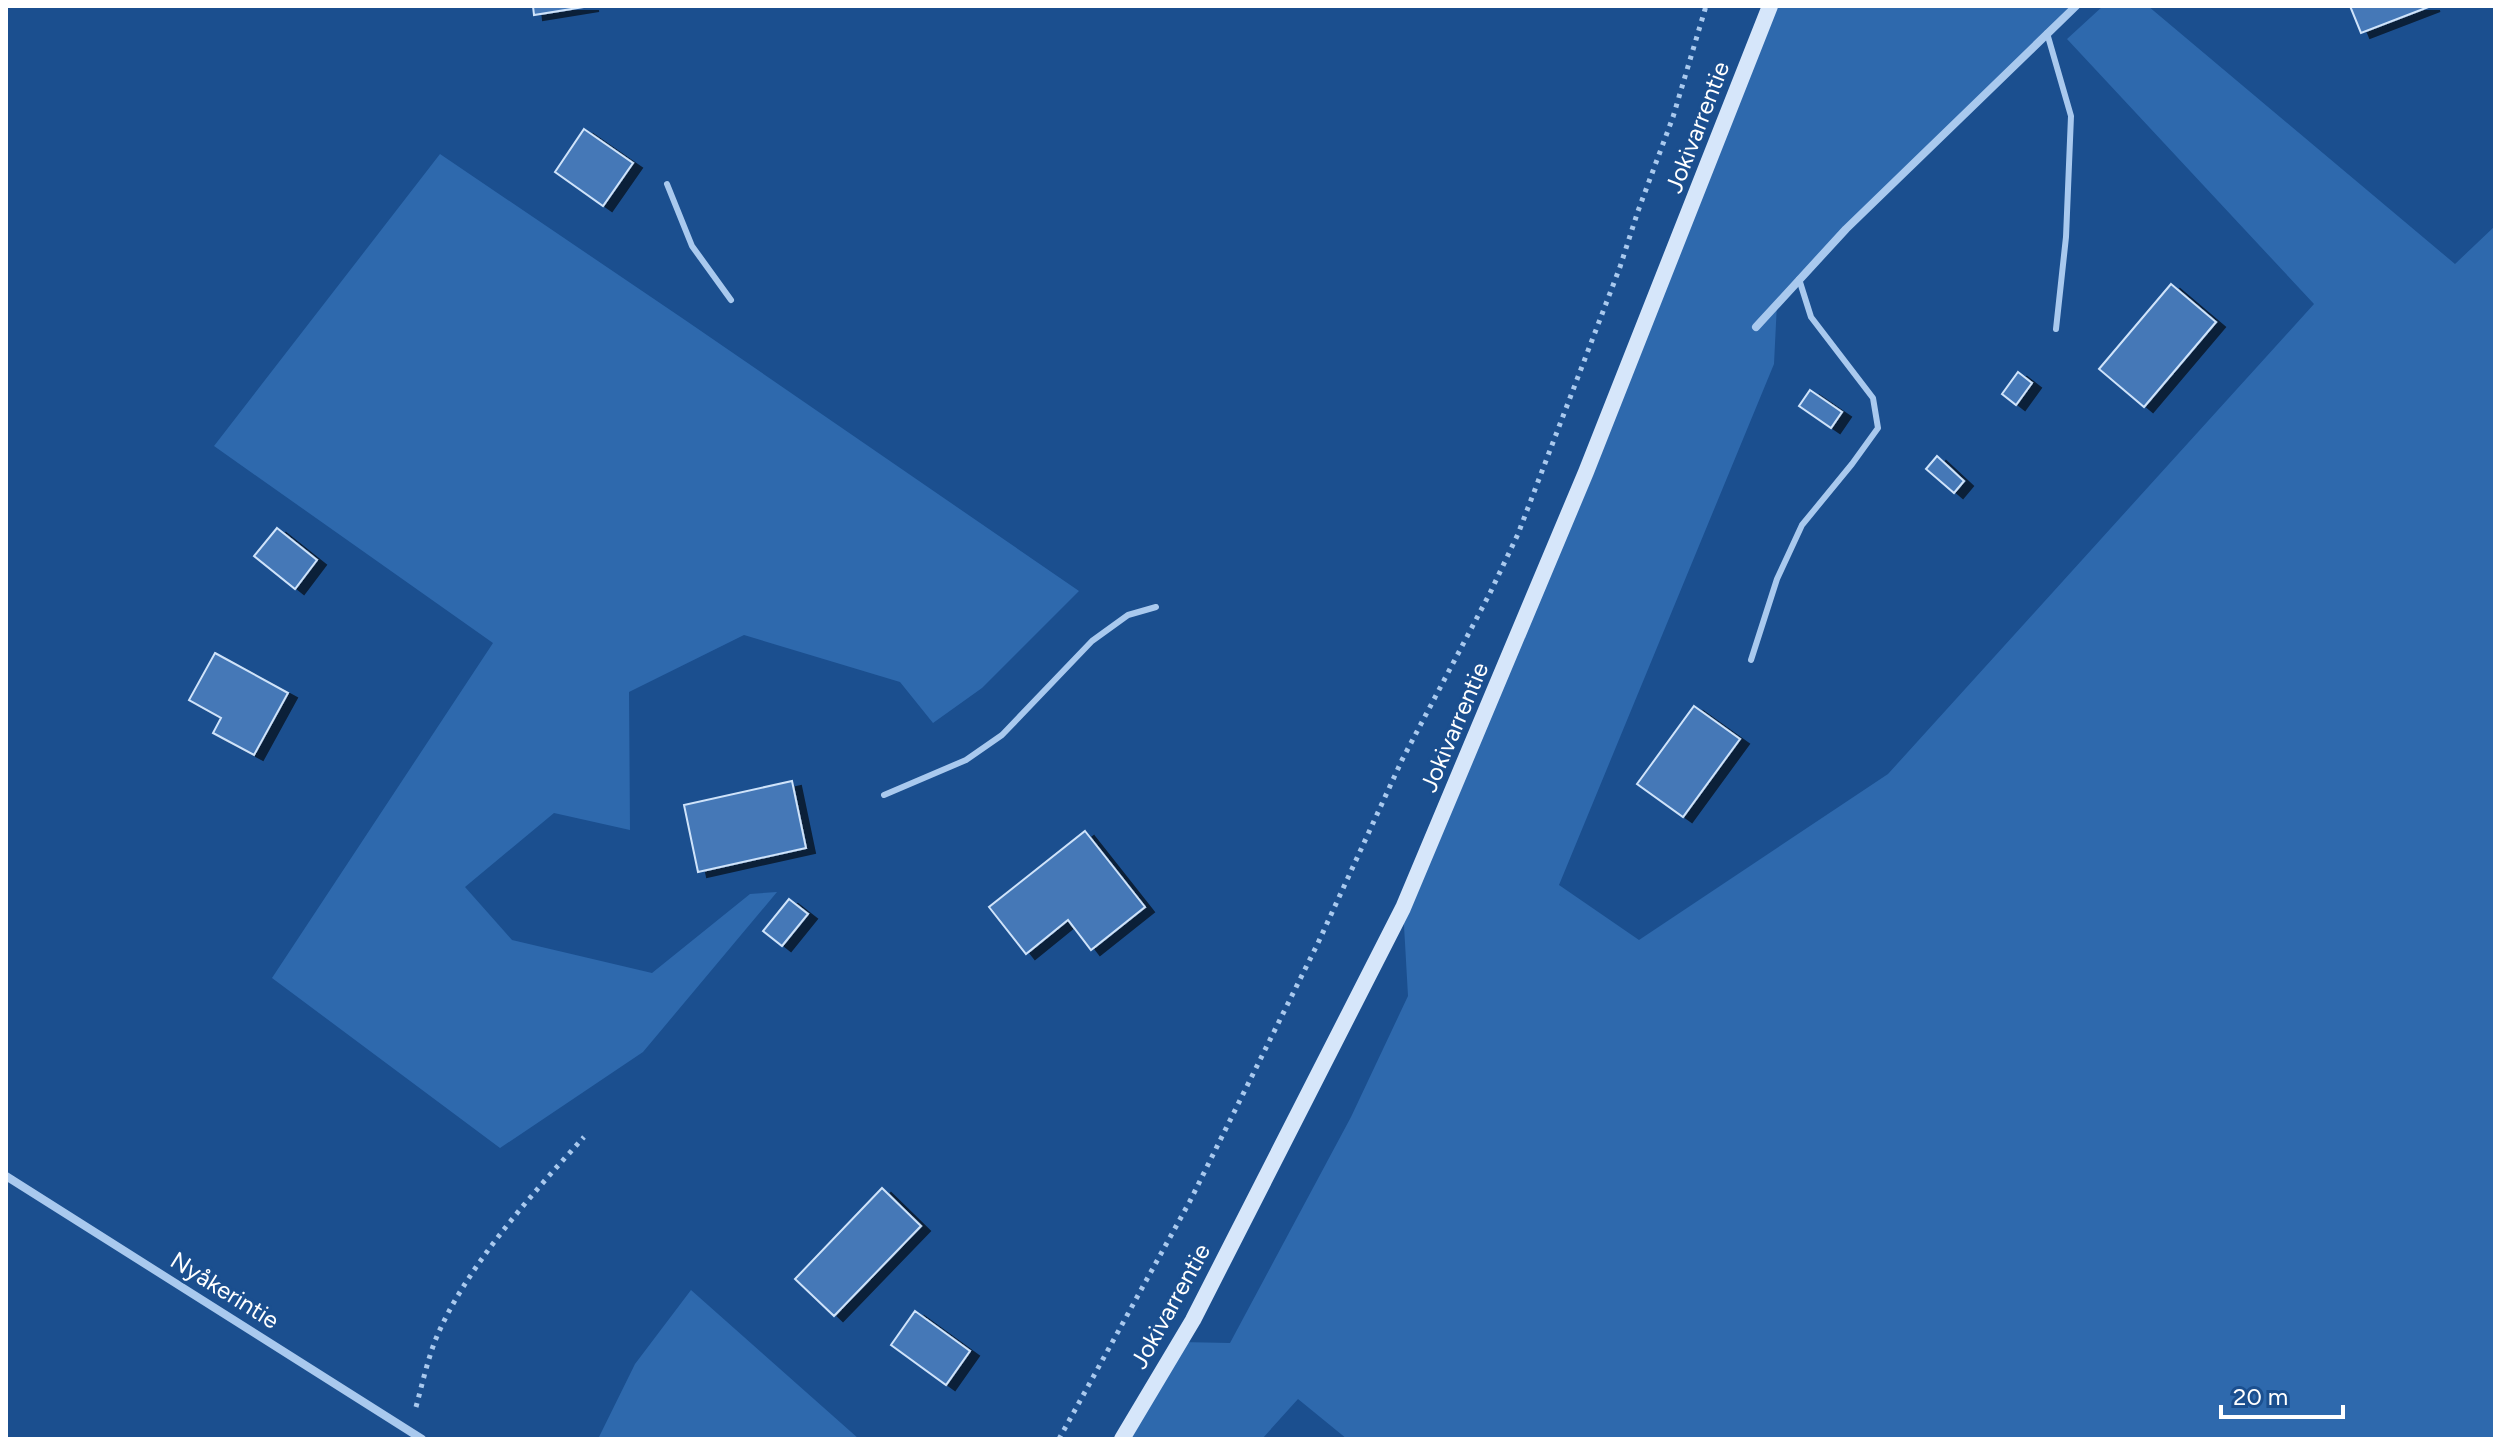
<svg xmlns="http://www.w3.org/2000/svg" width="2501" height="1445" font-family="Figtree,sans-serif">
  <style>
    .green { fill: #2e69ad }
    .building { fill: #4478b7; stroke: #cfe3fa; stroke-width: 2; filter: url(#shadow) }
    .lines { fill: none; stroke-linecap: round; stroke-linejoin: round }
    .path { stroke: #a9c9ee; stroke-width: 5; stroke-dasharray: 4 6; stroke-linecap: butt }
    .lane { stroke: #a9c9ee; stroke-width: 6 }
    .street { stroke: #a9c9ee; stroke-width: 8 }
    .secondary { stroke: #d6e6fa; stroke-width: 16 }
    .labels { text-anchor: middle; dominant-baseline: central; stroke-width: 6; stroke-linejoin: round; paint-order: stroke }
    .street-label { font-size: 24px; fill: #fff; stroke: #1b4f8f }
  </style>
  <defs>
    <filter id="shadow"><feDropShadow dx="9" dy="5" stdDeviation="0" flood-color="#0009"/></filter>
  </defs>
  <rect width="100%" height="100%" fill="#1b4f8f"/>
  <!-- green -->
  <path class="green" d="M1766,6H2076L1777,303L1774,364L1559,885L1639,940L1888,774L2314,304L2067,39L2103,6H2148L2455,264L2495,226V1439H1347L1298,1399L1262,1439H1122L1180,1342L1230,1343L1351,1117L1408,996L1403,908Z
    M440,154L685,320L1079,591L982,688L933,723L900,682L744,635L629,692L630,830L554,813L465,887L512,940L652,973L750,894L777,892L643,1052L500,1148L272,978L493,643L214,446Z
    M691,1290L859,1439H860H598L635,1364Z"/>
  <!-- building -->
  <path class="building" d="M533,6H590L534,15Z
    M2350,6H2431L2361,33Z
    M584,129L633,163L603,206L555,172Z
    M2171,284L2216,322L2144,407L2099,369Z
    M2018,372L2032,383L2016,405L2002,394Z
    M1810,390L1842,412L1831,428L1799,406Z
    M1937,456L1964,481L1954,493L1926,469Z
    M277,528L317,560L295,589L254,556Z
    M215,653L288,693L254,755L213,733L221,718L189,700Z
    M1694,706L1740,739L1683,817L1637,784Z
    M792,781L806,848L698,872L684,805Z
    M1085,831L1145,907L1091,950L1068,920L1026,954L989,907Z
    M789,899L808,914L782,946L763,931Z
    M882,1188L921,1226L834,1316L795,1279Z
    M915,1311L970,1351L946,1385L891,1345Z"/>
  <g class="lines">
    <!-- path -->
    <path class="path" d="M416,1407C422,1385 427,1362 435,1341C464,1269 532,1194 584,1137
      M1059,1439L1190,1201L1318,943L1402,760L1490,593L1518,534L1620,267L1638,211L1673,117L1706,6"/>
    <!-- lane -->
    <path class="lane" d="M2047,33L2071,116L2066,237L2056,329
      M667,184L692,246L731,300
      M1751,660L1777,579L1802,525L1852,464L1878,428L1873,398L1811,317L1799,279
      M884,795L966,760L1002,735L1092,641L1128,615L1156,607"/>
    <!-- street -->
    <path class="street" d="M1756,327L1846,229L2076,6
      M6,1176L422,1439"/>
    <!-- secondary -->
    <path class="secondary" d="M1122,1439L1193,1320L1403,908L1586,472L1770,6"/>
  </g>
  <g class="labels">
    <!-- street labels -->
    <g class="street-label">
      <text transform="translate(1697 127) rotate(-69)">Jokivarrentie</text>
      <text transform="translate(1454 727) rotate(-67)">Jokivarrentie</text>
      <text transform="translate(225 1290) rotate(32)">Nyåkerintie</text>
      <text transform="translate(1170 1306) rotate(-61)">Jokivarrentie</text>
    </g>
  </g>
  <!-- border -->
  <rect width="2501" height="1445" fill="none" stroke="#ffffff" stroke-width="16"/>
  <!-- scale -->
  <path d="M2221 1405v12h122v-12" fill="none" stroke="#ffffff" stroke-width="4"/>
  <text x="2233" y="1405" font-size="24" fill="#ffffff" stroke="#1b4f8f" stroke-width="6" paint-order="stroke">20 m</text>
</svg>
